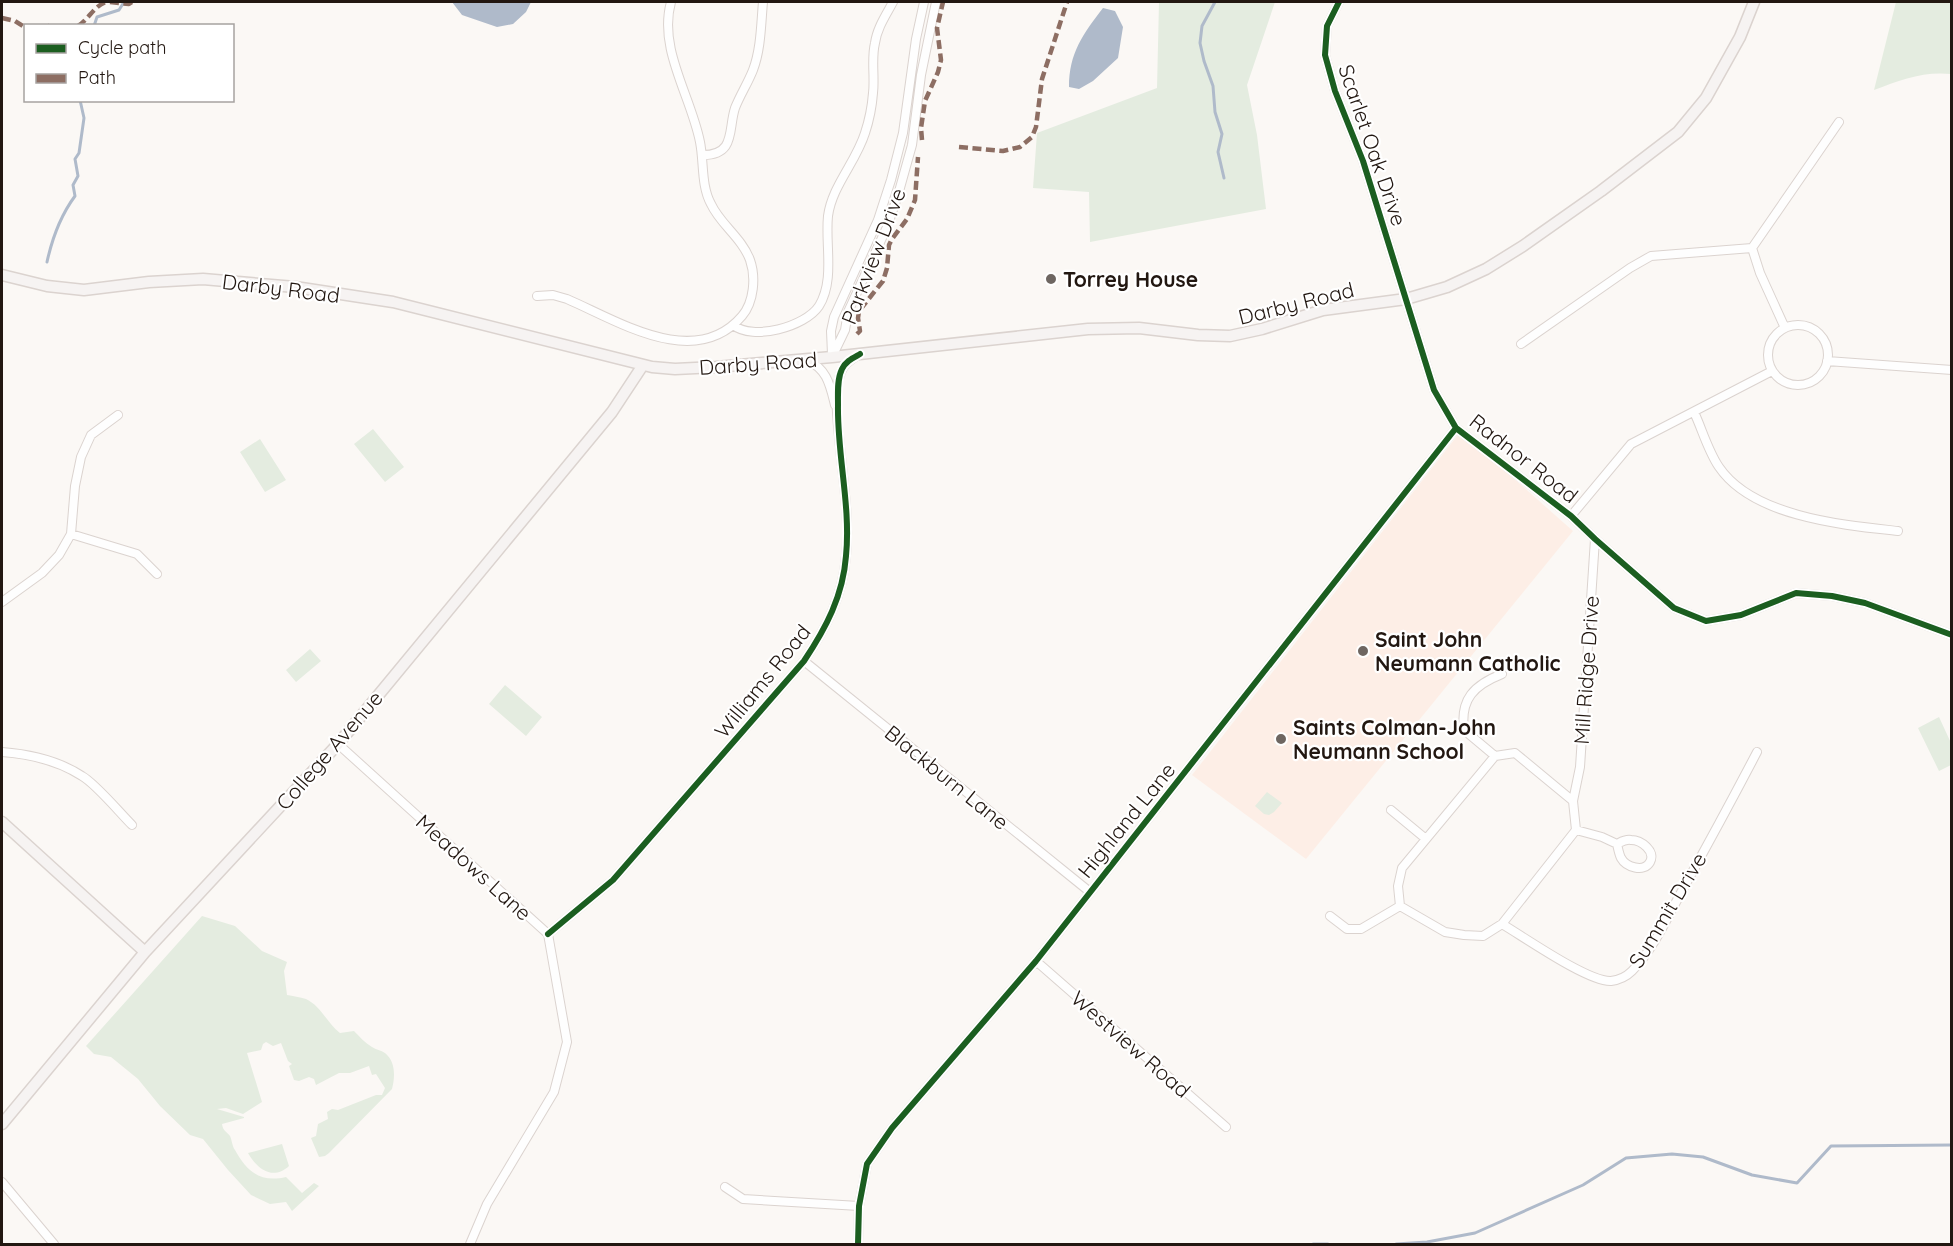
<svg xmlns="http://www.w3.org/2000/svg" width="1953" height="1246" font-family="Quicksand,sans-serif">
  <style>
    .built { fill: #fdeee6 }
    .green { fill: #e4ece0 }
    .water { fill: #afbaca }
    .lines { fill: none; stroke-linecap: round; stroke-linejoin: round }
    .stream { stroke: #afbaca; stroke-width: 3 }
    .street-casing { stroke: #dbd3cf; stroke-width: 10 }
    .secondary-casing { stroke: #dbd3cf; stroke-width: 13 }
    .street { stroke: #fefefe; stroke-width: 8 }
    .secondary { stroke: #f6f3f2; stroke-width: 10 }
    .quiet { stroke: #8d6e63; stroke-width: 4.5; stroke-dasharray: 9 4.5; stroke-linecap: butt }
    .cycleway-casing { stroke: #fff; stroke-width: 10 }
    .cycleway { stroke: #1b5e20; stroke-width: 6 }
    .poi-dot { fill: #6e6661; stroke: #fff; stroke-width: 2 }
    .labels { text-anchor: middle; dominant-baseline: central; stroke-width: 4.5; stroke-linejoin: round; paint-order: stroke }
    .street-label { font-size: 21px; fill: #221711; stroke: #fff }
    .poi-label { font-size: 21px; font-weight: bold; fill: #221711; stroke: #fff; text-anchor: start }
  </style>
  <rect width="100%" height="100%" fill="#fbf8f5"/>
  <!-- built -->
  <path class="built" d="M1457,436L1468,438L1573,531L1306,859L1192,775Z"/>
  <!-- green -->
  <path class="green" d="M1159,2H1275L1247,85L1257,135L1266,209L1090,242L1089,192L1033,188L1037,133L1157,88Z
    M1896,2H1951V74C1924,71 1900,80 1874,90Z
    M373,429L404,467L385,482L354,444Z
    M260,439L286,480L265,492L240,452Z
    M310,649L321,661L296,682L286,670Z
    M505,685L542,717L526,736L489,704Z
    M1939,717L1951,743V765L1939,771L1918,728Z
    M1267,792L1282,803L1274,812L1269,815L1264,814L1255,806Z
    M202,916L235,926L262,951L287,962L284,971L287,995C293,996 300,997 306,999C321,1006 327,1023 340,1033L354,1031C359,1036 365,1043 372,1047C376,1050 381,1050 385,1053C396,1062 395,1077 392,1089L329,1153L325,1156L319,1157L311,1138L316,1136L318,1124L328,1119L327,1112L332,1109L338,1110L376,1095H382L385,1088L376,1074L372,1075L369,1066L350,1073H339L316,1085L314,1079L309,1077L299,1081L294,1080L289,1066L292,1064L288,1061L281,1043L273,1046L266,1042L263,1044L261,1050L247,1053L262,1102L243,1114L226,1108L217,1109L244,1117V1118L222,1124C223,1131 226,1131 230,1136C232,1140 232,1146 235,1150C247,1172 261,1183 286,1177L302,1193L314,1183L319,1186L292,1211L286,1202L270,1204L251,1195L228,1170L203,1139L190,1135L160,1106L138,1079L111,1057L94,1054L86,1046Z
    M282,1144L289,1166C273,1181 257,1169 248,1153Z"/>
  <!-- water -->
  <path class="water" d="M452,2H531L526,12L513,24L497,27L462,15Z
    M1103,8L1115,11L1123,27L1118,58L1093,81L1079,89L1069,87C1069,53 1083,34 1103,8Z"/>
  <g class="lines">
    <!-- stream -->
    <path class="stream" d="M1215,2L1202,26L1200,43L1204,61L1213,86L1215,112L1222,134L1218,152L1224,178
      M94,26L97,17L119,10L124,2
      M47,262C52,239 61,215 75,196L73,185L78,176L75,159L79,153L84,118L80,100
      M1313,1244H1328
      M1396,1244L1427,1242L1475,1233L1583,1185L1626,1158L1672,1154L1703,1157L1752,1175L1797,1183L1831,1146L1952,1145"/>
    <!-- street casing -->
    <g class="street-casing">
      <path id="street" d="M1339,2L1327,26L1325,55L1335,91L1363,161L1434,390L1456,428L1571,516L1595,539L1674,608L1706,621L1741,615L1796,593L1832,596L1865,603L1952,635
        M703,155C736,155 728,129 735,108C740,95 748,83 753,70C761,49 761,24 763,2
        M537,296L553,295L567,299C618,321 695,371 742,316C754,302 756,277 750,260C742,238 720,224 711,204C701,186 704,162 700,142C691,96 658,49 671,2
        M733,325C753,341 805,327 819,306C835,280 825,245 828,216C832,186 856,162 865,133C869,121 872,106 873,93C875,77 871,59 875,43C877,28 886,15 893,2
        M1768 355a30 30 0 1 1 60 0a30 30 0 1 1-60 0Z
        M1785,328L1760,273L1752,248L1839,122
        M1521,344L1630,268L1651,256L1752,248
        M832,354L831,331L834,317L878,220L891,180L903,133L916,39L924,2
        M832,357L845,330L848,312L887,227L898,195L912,145L921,75L936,2
        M806,360C827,368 830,385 835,405
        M1827,361L1952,370
        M1694,412C1702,429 1708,451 1719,467C1753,517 1843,525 1898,531
        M1571,516L1631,444L1772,371
        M71,534L137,554L157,574
        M2,602L42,573L59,555L71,534L75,486L81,457L91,435L118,415
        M804,661L1090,892
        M338,744L548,934L567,1042L554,1092L487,1204L470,1244
        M2,752C28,754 59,761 82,776C96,784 119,812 132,825
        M1515,753L1573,801L1576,830L1502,924L1483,936L1464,935L1445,932L1400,906L1398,886L1402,868L1495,756Z
        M1495,756L1464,730C1460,699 1474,685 1502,674
        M1573,801L1580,767L1595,539
        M1391,810L1426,839
        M1576,830L1602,837L1617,844C1618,848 1619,854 1621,858C1626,867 1644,873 1650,862C1656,851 1641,840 1631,840C1625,839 1621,842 1617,844
        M1330,916L1347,929H1361L1400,906
        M1502,924C1524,937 1588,982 1611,981C1619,980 1627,976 1632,971C1654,949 1668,916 1683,889C1708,844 1733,798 1757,752
        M548,934L613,880L804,661C826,628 843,596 846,556C850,516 842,475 839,436C837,416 834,391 841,372C844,364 850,360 857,356
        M1036,961L1226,1127
        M2,1182L54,1244
        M725,1187L743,1199L859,1206
        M858,1244L859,1206L867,1164L892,1128L1036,961L1456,428"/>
    </g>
    <!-- secondary casing -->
    <g class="secondary-casing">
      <path id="secondary" d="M2,275L47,286L84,290L149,282L203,279L295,287L393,302L652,367L675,369L716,367L832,357L1088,329L1139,328L1198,335L1230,336L1262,329L1323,310L1406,299L1447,287L1486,269L1523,246L1601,191L1678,132L1706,98L1740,37L1754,2
        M2,822L145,952
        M2,1124L145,952L338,744L612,412L643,365"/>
    </g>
    <!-- street -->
    <use href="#street" class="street"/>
    <!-- secondary -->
    <use href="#secondary" class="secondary"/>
    <!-- quiet -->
    <path class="quiet" d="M110,2L129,4L132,2
      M2,18L15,21L26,28
      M48,26H49
      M78,26C89,19 94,6 106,2
      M922,140L921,128L925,101L938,72L941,60L937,28L943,2
      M959,147L1003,151L1020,147L1032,137L1036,127L1042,79L1067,2
      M857,334L860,331L858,318L859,311L883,281L887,268L889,245L892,239L907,219L915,200L918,157"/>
    <!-- cycleway casing -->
    <g class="cycleway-casing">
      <path id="cycleway" d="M1339,2L1327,26L1325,55L1335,91L1363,161L1434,390L1456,428L1571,516L1595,539L1674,608L1706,621L1741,615L1796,593L1832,596L1865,603L1952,635
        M548,934L613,880L804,661C826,628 843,596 846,556C851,506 837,455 838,405C838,393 837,379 842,369C846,361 853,358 860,354
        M858,1244L859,1206L867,1164L892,1128L1036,961L1456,428"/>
    </g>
    <!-- cycleway -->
    <use href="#cycleway" class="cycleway"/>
  </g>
  <!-- markers -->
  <g class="poi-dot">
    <circle cx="1051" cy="279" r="6"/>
    <circle cx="1363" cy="651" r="6"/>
    <circle cx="1281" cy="739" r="6"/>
  </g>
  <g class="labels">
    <!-- street labels -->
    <g class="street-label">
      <text transform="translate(1373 145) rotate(71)">Scarlet Oak Drive</text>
      <text transform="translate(873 256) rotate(-69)">Parkview Drive</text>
      <text transform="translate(281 288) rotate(7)">Darby Road</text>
      <text transform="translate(1296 303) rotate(-14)">Darby Road</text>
      <text transform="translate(758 363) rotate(-4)">Darby Road</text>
      <text transform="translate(1524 458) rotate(38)">Radnor Road</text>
      <text transform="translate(1586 670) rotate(-86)">Mill Ridge Drive</text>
      <text transform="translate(762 681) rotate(-51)">Williams Road</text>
      <text transform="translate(329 750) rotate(-49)">College Avenue</text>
      <text transform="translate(947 777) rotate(39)">Blackburn Lane</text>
      <text transform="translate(1126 820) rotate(-51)">Highland Lane</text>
      <text transform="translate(474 867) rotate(42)">Meadows Lane</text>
      <text transform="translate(1667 910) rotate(-59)">Summit Drive</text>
      <text transform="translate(1131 1044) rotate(41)">Westview Road</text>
    </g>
    <!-- poi labels -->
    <g class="poi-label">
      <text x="1063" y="279">Torrey House</text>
      <text x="1375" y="639">Saint John<tspan x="1375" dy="24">Neumann Catholic</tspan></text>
      <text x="1293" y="727">Saints Colman-John<tspan x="1293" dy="24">Neumann School</tspan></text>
    </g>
  </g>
  <!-- border -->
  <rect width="1953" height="1246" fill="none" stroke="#221711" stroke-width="6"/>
  <!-- legend -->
  <rect x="24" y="24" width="210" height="78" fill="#ffffff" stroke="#a7a2a0" stroke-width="1.5"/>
  <rect x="36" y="44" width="30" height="9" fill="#1b5e20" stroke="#a7a2a0" stroke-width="1.5"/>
  <text x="78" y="54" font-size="18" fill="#221711">Cycle path</text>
  <rect x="36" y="74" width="30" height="9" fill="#8d6e63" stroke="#a7a2a0" stroke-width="1.5"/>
  <text x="78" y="84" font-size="18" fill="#221711">Path</text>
</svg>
